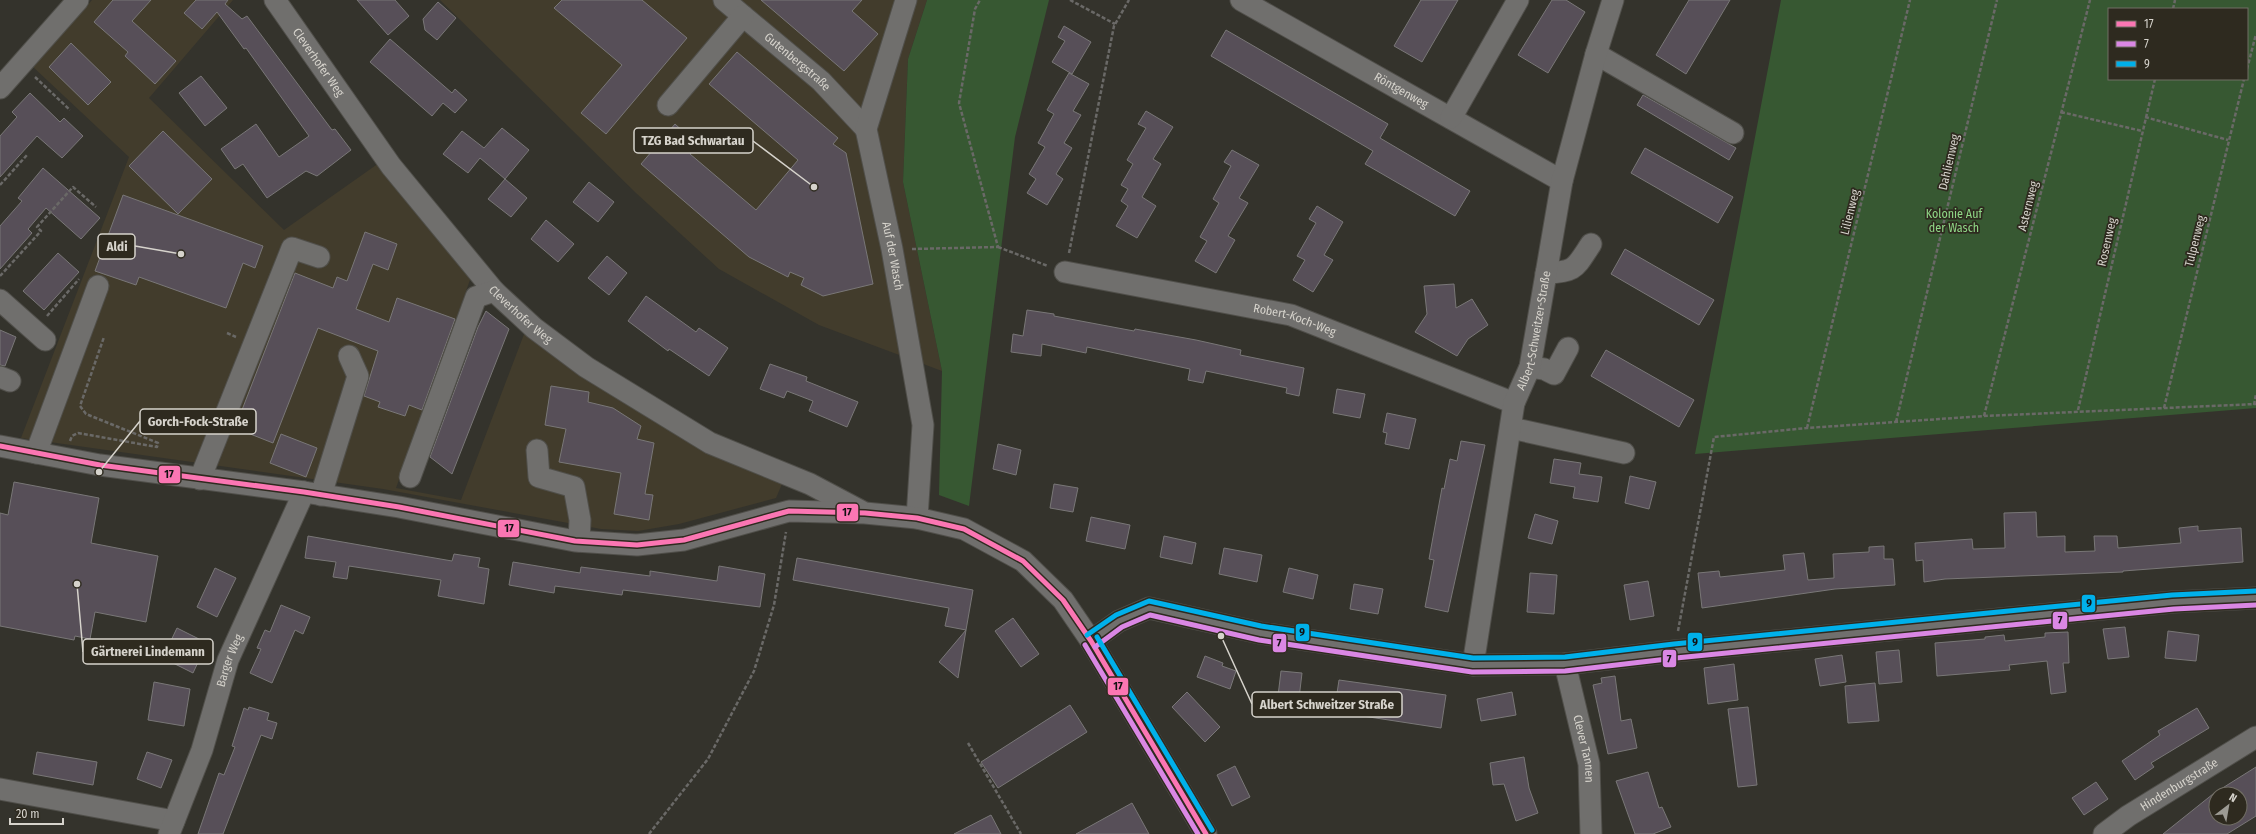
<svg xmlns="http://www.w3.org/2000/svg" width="2256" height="834" font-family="'Fira Sans Condensed',sans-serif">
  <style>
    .built { fill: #423c2c }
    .green { fill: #375832; fill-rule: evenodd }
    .building { fill: #574f58; stroke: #797777; fill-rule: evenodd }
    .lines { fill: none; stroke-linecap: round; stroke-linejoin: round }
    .minor-casing { stroke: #504f4a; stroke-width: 23 }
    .path { stroke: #6a6967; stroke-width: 2.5; stroke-dasharray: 4 2; stroke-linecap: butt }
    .minor { stroke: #706f6d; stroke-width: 21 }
    .bus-1-casing { stroke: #2e2a1f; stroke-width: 8 }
    .bus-2-casing { stroke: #2e2a1f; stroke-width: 8 }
    .bus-3-casing { stroke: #2e2a1f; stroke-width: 8 }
    .bus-1 { stroke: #fb76b3; stroke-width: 5 }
    .bus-2 { stroke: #da87e4; stroke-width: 5 }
    .bus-3 { stroke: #00b0ea; stroke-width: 5 }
    .labels { text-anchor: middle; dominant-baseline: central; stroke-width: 3.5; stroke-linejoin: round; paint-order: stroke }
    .street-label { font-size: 12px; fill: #d6d3cc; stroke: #2e2a1f }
    .park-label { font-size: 12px; fill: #8fd786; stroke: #2e2a1f }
    .leader { fill: none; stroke: #d6d3cc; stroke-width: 1.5 }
    .callout-dot { fill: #d6d3cc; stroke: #2e2a1f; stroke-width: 1.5 }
    .callout { fill: #2e2a1f; stroke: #d6d3cc; stroke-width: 1.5 }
    .callout-label { font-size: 13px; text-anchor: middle; font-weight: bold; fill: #d6d3cc }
    .line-badge { stroke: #2e2a1f; stroke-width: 1.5 }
    .pale-badge-label { font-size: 11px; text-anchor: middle; font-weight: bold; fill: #111 }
  </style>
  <rect width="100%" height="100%" fill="#34332c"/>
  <!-- built -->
  <path class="built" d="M92,0H233L149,98L284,230L379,163L471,277L396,488L461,500L526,329L706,452L782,484L776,498L679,524L638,531L601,529L383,489L21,438L129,157L32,66Z
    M440,0H927L908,59L903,182L942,371L819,325L719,269L636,193Z"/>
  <!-- green -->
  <path class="green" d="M927,0H1049L1015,137L969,506L939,495L942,371L903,182L908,59Z
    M1781,0H2256V408L1695,454ZM2109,9H2247V79H2109Z"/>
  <!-- building -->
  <path class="building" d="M113,0H151L132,21L176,61L155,84L125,56L128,52L94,22Z
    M196,0H228L225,4L242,19L247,16L332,130L335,129L351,150L317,176L306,171L267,198L243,164L235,169L221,149L256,124L279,157L309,136L246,48L244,49L217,12L202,29L184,13Z
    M357,0H395L409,16L388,35Z
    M562,0H642L687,38L606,134L581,113L622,65L554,8Z
    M761,0H862L852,11L878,34L844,71Z
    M1421,0H1458L1422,62L1394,46Z
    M1552,0H1566L1585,12L1548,73L1518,55Z
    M1689,0H1730L1686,74L1656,55Z
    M438,2L456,18L437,40L425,30L423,19Z
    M1064,26L1091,42L1072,74L1052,62L1065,41L1058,37Z
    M1226,30L1388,124L1380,138L1470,191L1455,216L1365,164L1373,151L1211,56Z
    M390,39L452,93L455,89L467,100L455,113L443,103L432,116L370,62Z
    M71,43L111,82L88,105L49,67Z
    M737,52L838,138L833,144L846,153L873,284L823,296L801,285L804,278L790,272L788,277L749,257L641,164L675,124L698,145L690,154L756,210L798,160L709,84Z
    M1069,73L1089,84L1073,111L1081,115L1064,143L1072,148L1056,174L1063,179L1047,205L1027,193L1036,179L1029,174L1045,147L1038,143L1054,114L1047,110Z
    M201,76L227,108L205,126L179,93Z
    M30,93L60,122L64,118L83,136L62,158L37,136L0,177V136L17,117L12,112Z
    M1643,95L1736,148L1729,160L1637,105Z
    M1146,111L1173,127L1153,159L1161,164L1142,197L1156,206L1137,238L1116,226L1128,206L1121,201L1128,189L1121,185L1133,164L1127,160L1146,128L1138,124Z
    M502,128L529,150L505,179L480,158L468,173L443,154L462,131L484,148Z
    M163,131L212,179L178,214L129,166Z
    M1645,148L1733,197L1718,223L1631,173Z
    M1232,150L1259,165L1239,198L1248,203L1228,236L1235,240L1216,273L1195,261L1207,241L1200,237L1219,203L1213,199L1231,166L1224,162Z
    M43,168L100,218L81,239L46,208L28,229L32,233L0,269V226L22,201L18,198Z
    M505,179L527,198L511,217L488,199Z
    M589,182L614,202L598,222L573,202Z
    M123,195L263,246L255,268L243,263L226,308L139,277L136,285L95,271Z
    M1317,206L1343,222L1324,255L1333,260L1313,292L1293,280L1305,260L1297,256L1316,223L1309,219Z
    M546,220L574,244L558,262L531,239Z
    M365,232L397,244L388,270L373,264L356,309L389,322L397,298L455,319L422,410L409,405L405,416L378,407L380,402L364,396L378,351L318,328L273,443L235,428L295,273L333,288L337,277L347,281Z
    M1625,249L1714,300L1699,325L1611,274Z
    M58,253L79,272L44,310L23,291Z
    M607,256L627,273L609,295L588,278Z
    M1454,284L1456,308L1472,299L1488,325L1468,339L1457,356L1415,332L1427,314L1424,286Z
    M646,296L696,332L699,328L728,348L709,376L669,349L668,351L628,321Z
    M1027,310L1054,314V316L1134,331L1135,329L1196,340L1241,350L1240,355L1304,368L1299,396L1286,393L1287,388L1206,371L1203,383L1188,380L1190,369L1087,347L1086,353L1042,344L1041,356L1011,352L1013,334L1023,336Z
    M486,311L509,329L452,474L430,457L478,327Z
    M0,330L16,337L5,366L0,365Z
    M1606,350L1694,400L1679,427L1591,376Z
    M770,364L807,377L806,381L858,402L847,427L809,411L813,401L787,391L784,398L760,389Z
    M551,386L589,392L588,402L613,408L641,426L637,439L654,443L645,494L653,495L649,520L614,514L621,473L559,462L566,429L545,425Z
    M1337,389L1365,394L1360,418L1333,413Z
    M1387,413L1416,419L1409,449L1385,444L1387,433L1383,432Z
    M281,434L317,448L306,477L270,463Z
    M1461,441L1485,445L1448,612L1425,607L1434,560L1429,559L1442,488L1444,489L1450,459L1457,461Z
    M998,444L1021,450L1016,475L993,469Z
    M1554,459L1581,463L1579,474L1602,477L1598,502L1573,498L1575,487L1550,483Z
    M1630,476L1656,482L1649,509L1625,503Z
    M14,482L99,498L91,543L158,556L146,622L95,612L90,639L75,636L74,640L0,626V513L8,515Z
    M1054,484L1078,488L1073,512L1050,508Z
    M2036,512L2037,537L2065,536V552L2095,551L2094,536H2117L2118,548L2181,543L2179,528L2198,526V531L2241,528L2243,562L2123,571V572L1945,579L1924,582L1923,560L1916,561L1915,543L1972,539L1973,549L2005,548L2004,513Z
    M1535,514L1558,521L1552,544L1528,538Z
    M1091,517L1130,525L1125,549L1086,541Z
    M308,536L452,561L454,554L480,558L478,567L489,569L484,604L438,596L441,580L349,566L347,579L333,577L336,562L305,558Z
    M1164,536L1196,543L1192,564L1160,557Z
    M1884,546V559H1893L1895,585L1835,589L1702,608L1698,573L1719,571L1720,577L1785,570L1783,555L1804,553L1808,580L1834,578L1833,554L1869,552V547Z
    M1224,548L1262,555L1257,582L1219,574Z
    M797,558L973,590L966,630L945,626L949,608L793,580Z
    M513,562L580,573L581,567L650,576V571L717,581L719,566L765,574L760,607L623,590L622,595L555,586L554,593L509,585Z
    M215,568L236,578L217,617L197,607Z
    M1289,568L1318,575L1313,599L1283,592Z
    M1530,573L1557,575L1554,614L1527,612Z
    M1648,581L1654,616L1630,620L1624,585Z
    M1354,584L1383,589L1378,614L1350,609Z
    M281,605L310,617L303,634L295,630L272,683L250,673L261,649L257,648L265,630L270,632Z
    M1013,618L1039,654L1021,667L995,631Z
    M2125,627L2129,657L2108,659L2103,629Z
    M177,628L207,643L193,673L171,662L175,656L166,651Z
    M966,630L958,678L939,662Z
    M2168,631L2199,635L2196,661L2165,658Z
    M2068,632L2069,663H2063L2066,692L2051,694L2047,661L2009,665L2010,670L1937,676L1935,643L1985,639V637L2004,635L2005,641L2045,637V633Z
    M1899,650L1902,682L1879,684L1876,652Z
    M1842,655L1846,682L1820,686L1815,659Z
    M1205,656L1223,663L1222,666L1236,671L1230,689L1197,677Z
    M1734,664L1738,700L1708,704L1704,668Z
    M1281,671L1302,673L1298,707L1277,704Z
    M1615,676L1621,721L1631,719L1637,748L1608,754L1593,685L1602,683L1601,678Z
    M1339,680L1446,695L1441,728L1343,713L1345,702L1336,700Z
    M154,682L190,689L184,726L148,720Z
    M1875,683L1879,721L1848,723L1845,686Z
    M1187,692L1220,727L1205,742L1172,707Z
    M1512,692L1516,715L1481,721L1477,699Z
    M1070,705L1087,732L998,788L981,762Z
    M249,707L269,713L267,720L277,723L272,739L261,735L223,834H198L219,773L224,775L235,747L232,746L244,708L248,710Z
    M1748,707L1757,785L1738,787L1728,709Z
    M2197,708L2209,728L2151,763L2154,767L2135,780L2122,761L2160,735L2158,731Z
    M37,752L97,762L93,785L33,774Z
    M147,752L172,760L161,788L137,779Z
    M1524,757L1529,788L1538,813L1516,821L1504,784L1493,785L1490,763Z
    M1235,766L1250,797L1232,806L1217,775Z
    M2256,767V816L2227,834H2163L2213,794ZM2216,794H2240V818H2216Z
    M1648,772L1659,808L1662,807L1671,827L1653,834H1635L1616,781Z
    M2096,782L2108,799L2084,815L2072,798Z
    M1132,803L1149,834H1076Z
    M991,815L1001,834H954Z"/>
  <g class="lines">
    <!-- minor casing -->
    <g class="minor-casing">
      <g id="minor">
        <path id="s1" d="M275,0L391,166L494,291L534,328L586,367L710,443L810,484L861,511"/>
        <path id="s2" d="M724,0L821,81L866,129"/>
        <path id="s3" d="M906,0L866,129L892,249L923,425L917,518"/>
        <path id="s4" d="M1241,0L1562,181"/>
        <path d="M1596,54L1733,133"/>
        <path d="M0,88L78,0"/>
        <path d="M668,105L743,16"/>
        <path d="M1451,118L1518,0"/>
        <path id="s5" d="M1065,272L1291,315L1514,403"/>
        <path d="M1546,273C1576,272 1575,268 1591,244"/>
        <path d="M0,300L45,340"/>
        <path d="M1530,367L1544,369L1554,374L1568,348"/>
        <path d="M0,377L10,381"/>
        <path d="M1511,428L1624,453"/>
        <path d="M0,446L100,465L304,492L399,507L575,541L637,545L684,540L789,511L865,513L917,518L964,529L1023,561L1063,600L1091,641L1206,834"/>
        <path d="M537,450L539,477L574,487L580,520L579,541"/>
        <path d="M36,453L98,286"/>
        <path d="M410,477L476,297L494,291"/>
        <path d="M200,479L292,248L319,257"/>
        <path d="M321,495L358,376L349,356"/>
        <path d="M1091,641L1119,621L1149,608L1260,633L1473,665L1565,664L1675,651L2173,602L2256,598"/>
        <path id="s6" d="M1565,664L1589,764L1591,834"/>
        <path id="s7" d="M1473,665L1514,403L1530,367L1562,181L1596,54L1613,0"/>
        <path d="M0,789L174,821"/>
        <path id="s8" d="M169,834L202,750L228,660L304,492"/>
        <path id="s9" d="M2104,834L2128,816L2256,737"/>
      </g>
    </g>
    <!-- path -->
    <path class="path" d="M1070,0L1115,24
      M2173,9L2175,0
      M2247,69L2256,34
      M35,77L70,110
      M2061,112L2142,131
      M2145,117L2228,140
      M0,185L27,155
      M998,247L1048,266
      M912,249L998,247L959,103L975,9L980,0
      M1069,253L1114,26L1129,0
      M0,276L41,231L37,227L73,187L96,207
      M47,316L79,279
      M227,333L236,337
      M2254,405L2256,394
      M2164,408L2244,79
      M2078,410L2155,79
      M1984,416L2090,0
      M1896,422L1997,0
      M1807,428L1910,0
      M70,441L72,436L78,433L157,447L158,443L86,414L80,406L104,337
      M1678,631L1714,437L1807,428L1984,416L2256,404
      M968,743L1021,834
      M649,834L708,759L754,671L774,605L786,532"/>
    <!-- minor -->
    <use href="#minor" class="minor"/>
    <!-- bus-1 casing -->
    <g class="bus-1-casing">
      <path id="bus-1" d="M0,446L100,465L304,492L399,507L575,541L637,545L684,540L789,511L865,513L917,518L964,529L1023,561L1063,600L1091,641L1206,834"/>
    </g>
    <!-- bus-2 casing -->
    <g class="bus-2-casing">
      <path id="bus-2" d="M1085,645L1198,834
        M1095,647L1122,627L1150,615L1259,640L1472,672L1565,671L1676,658L2174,609L2256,605"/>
    </g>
    <!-- bus-3 casing -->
    <g class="bus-3-casing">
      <path id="bus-3" d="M1087,635L1116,615L1149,601L1261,626L1473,658L1565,657L1674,644L2172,595L2256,591
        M1097,637L1212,830"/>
    </g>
    <!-- bus-1 -->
    <use href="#bus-1" class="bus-1"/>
    <!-- bus-2 -->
    <use href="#bus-2" class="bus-2"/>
    <!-- bus-3 -->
    <use href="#bus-3" class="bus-3"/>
  </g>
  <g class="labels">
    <!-- street labels -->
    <g class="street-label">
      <text stroke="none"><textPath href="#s1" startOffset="76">Cleverhofer Weg</textPath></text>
      <text stroke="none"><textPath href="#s2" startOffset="96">Gutenbergstraße</textPath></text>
      <text stroke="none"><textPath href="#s4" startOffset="184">Röntgenweg</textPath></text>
      <text transform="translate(1949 162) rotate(-77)">Dahlienweg</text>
      <text transform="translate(2028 206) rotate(-76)">Asternweg</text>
      <text transform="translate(1850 212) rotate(-76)">Lilienweg</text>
      <text transform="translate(2195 241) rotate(-76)">Tulpenweg</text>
      <text transform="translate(2107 242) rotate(-77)">Rosenweg</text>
      <text stroke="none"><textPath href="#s3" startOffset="265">Auf der Wasch</textPath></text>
      <text stroke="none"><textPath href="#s1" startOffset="400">Cleverhofer Weg</textPath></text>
      <text stroke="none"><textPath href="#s5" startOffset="235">Robert-Koch-Weg</textPath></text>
      <text stroke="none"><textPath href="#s7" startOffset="341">Albert-Schweitzer-Straße</textPath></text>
      <text stroke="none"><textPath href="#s8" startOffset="184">Barger Weg</textPath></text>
      <text stroke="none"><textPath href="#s6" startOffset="87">Clever Tannen</textPath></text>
      <text stroke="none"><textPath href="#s9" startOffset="90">Hindenburgstraße</textPath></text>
    </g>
    <!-- park labels -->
    <g class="park-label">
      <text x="1954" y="214">Kolonie Auf<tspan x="1954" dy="14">der Wasch</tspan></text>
    </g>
  </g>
  <!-- callouts -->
  <path class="leader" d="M814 187L753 141M181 254L135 246M99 472L140 421M77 584L83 652M1221 636L1252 704"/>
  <g class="callout-dot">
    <circle cx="814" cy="187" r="4"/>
    <circle cx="181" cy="254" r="4"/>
    <circle cx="99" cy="472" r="4"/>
    <circle cx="77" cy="584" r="4"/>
    <circle cx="1221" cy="636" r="4"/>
  </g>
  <g class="callout">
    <rect x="634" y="128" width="119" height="25" rx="4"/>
    <rect x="98" y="234" width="37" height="25" rx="4"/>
    <rect x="140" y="409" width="116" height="25" rx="4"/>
    <rect x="83" y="639" width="130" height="25" rx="4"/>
    <rect x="1252" y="692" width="150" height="25" rx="4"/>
  </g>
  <g class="callout-label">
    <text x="693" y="145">TZG Bad Schwartau</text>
    <text x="117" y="251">Aldi</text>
    <text x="198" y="426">Gorch-Fock-Straße</text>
    <text x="148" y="656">Gärtnerei Lindemann</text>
    <text x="1327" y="709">Albert Schweitzer Straße</text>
  </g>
  <g class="line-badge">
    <rect x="158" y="465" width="23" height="19" rx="4" fill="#fb76b3"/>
    <rect x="836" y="503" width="23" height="19" rx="4" fill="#fb76b3"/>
    <rect x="497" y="519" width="23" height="19" rx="4" fill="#fb76b3"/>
    <rect x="2081" y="594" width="15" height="19" rx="4" fill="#00b0ea"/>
    <rect x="2052" y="611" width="16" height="19" rx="4" fill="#da87e4"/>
    <rect x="1295" y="623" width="15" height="19" rx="4" fill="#00b0ea"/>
    <rect x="1687" y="632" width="16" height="20" rx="4" fill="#00b0ea"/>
    <rect x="1272" y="633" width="15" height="20" rx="4" fill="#da87e4"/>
    <rect x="1662" y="649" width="15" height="19" rx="4" fill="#da87e4"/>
    <rect x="1107" y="677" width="22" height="19" rx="4" fill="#fb76b3"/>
  </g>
  <g class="pale-badge-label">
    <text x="169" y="478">17</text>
    <text x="847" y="516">17</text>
    <text x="509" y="532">17</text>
    <text x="2089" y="607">9</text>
    <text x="2060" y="624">7</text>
    <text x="1302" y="636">9</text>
    <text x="1695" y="646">9</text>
    <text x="1279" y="647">7</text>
    <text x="1669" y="663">7</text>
    <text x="1118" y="690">17</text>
  </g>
  <!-- legend -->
  <rect x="2108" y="8" width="140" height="72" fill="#2e2a1f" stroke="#716e64"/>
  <rect x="2116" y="21" width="20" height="6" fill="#fb76b3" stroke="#716e64"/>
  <text x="2144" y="28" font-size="12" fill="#d6d3cc">17</text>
  <rect x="2116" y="41" width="20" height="6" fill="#da87e4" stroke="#716e64"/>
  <text x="2144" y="48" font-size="12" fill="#d6d3cc">7</text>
  <rect x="2116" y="61" width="20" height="6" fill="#00b0ea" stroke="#716e64"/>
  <text x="2144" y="68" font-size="12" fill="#d6d3cc">9</text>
  <!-- north arrow -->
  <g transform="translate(2228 806) rotate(31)"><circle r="19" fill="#2e2a1f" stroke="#716e64"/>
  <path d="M0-3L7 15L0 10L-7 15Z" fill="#9d9b94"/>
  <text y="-6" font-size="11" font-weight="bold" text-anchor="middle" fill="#d6d3cc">N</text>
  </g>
  <!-- scale -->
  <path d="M10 818v6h53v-6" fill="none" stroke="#d6d3cc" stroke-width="2"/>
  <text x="16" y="818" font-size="12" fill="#d6d3cc" stroke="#2e2a1f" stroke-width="3" paint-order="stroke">20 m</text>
</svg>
